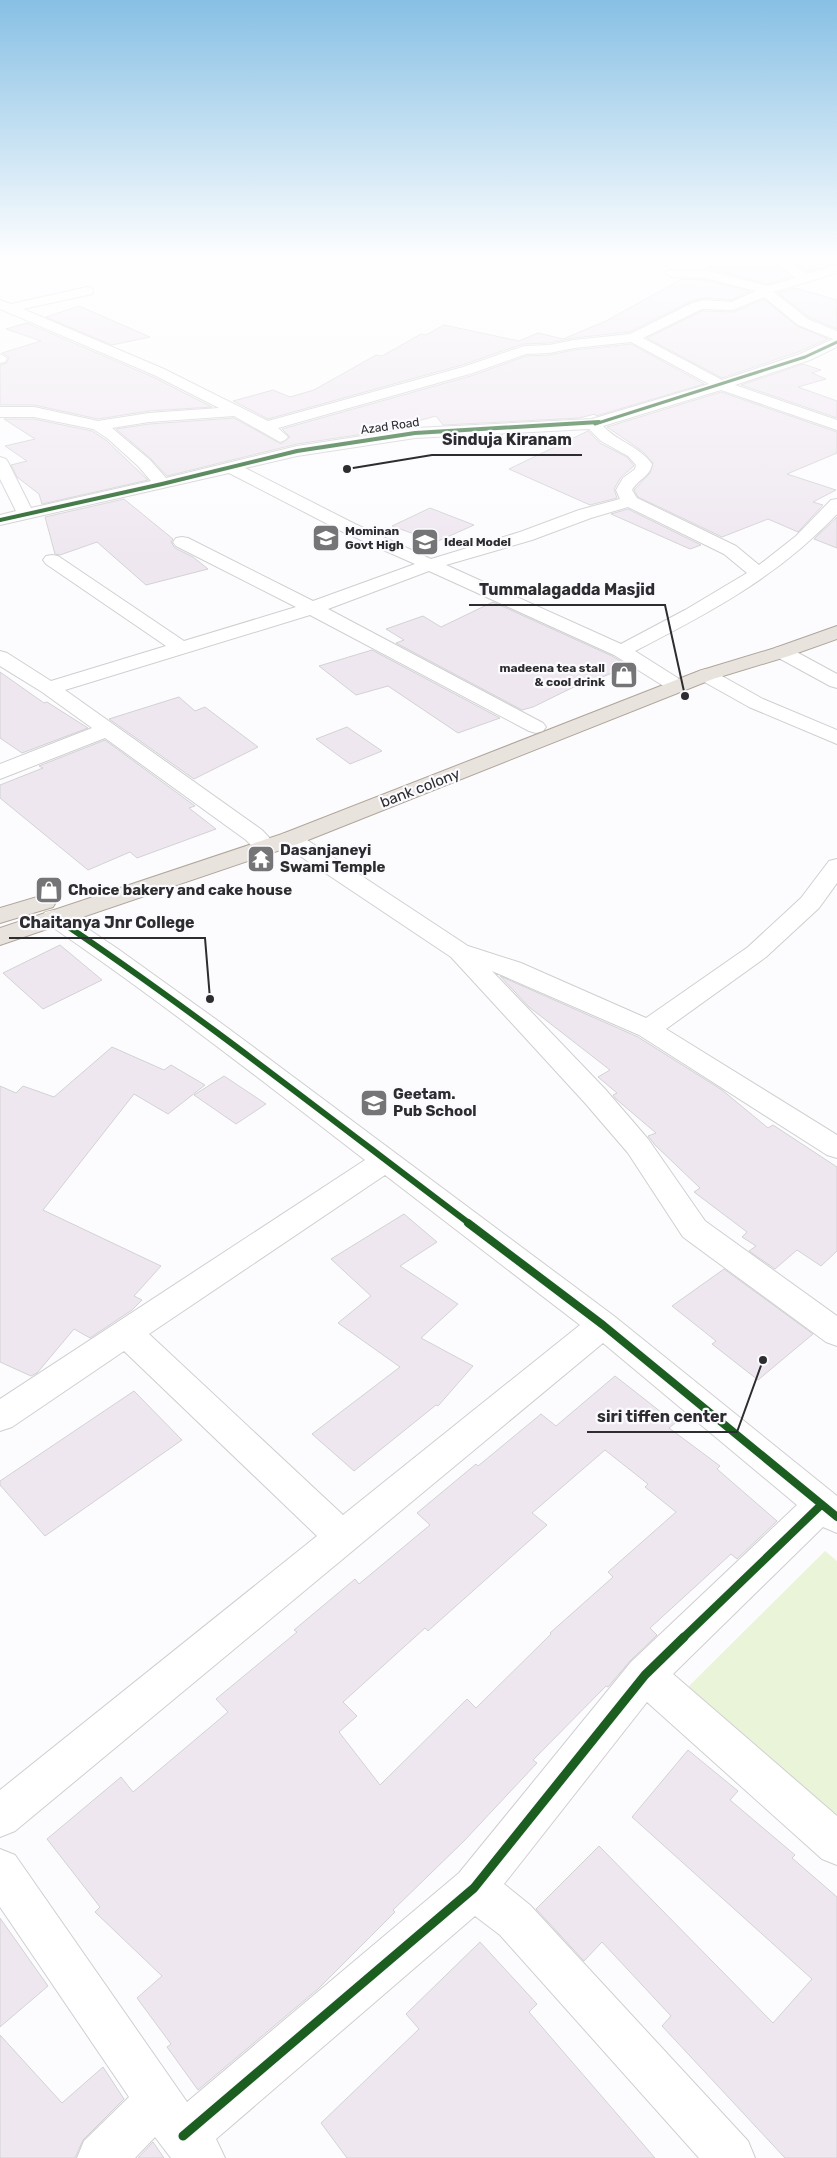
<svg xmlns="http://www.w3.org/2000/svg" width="837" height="2158" font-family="Rubik,sans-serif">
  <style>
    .green { fill: #eaf4d8 }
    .building { fill: #efe7f0; stroke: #d2d2d3; fill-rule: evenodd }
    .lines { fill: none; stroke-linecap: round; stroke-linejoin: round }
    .minor-casing { stroke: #cfcfd1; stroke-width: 2 }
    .major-casing { stroke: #b0a69b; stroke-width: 2 }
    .minor { fill: #fff; fill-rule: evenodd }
    .major { fill: #e9e3dd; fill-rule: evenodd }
    .cycleway-far4-casing { stroke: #fbfbff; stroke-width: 4.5 }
    .cycleway-far3-casing { stroke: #fbfbff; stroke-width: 5.5 }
    .cycleway-far2-casing { stroke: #fbfbff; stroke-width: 9 }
    .cycleway-far1-casing { stroke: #fbfbff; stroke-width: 11 }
    .cycleway-casing { stroke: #fbfbff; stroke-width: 12 }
    .cycleway-far4 { stroke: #1b5e20; stroke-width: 3 }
    .cycleway-far3 { stroke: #1b5e20; stroke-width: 4 }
    .cycleway-far2 { stroke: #1b5e20; stroke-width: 6 }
    .cycleway-far1 { stroke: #1b5e20; stroke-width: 8 }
    .cycleway { stroke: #1b5e20; stroke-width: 9 }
    .labels { text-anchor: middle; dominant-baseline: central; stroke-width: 4.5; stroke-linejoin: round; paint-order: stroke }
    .far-street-label { font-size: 12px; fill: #2d2d2f; stroke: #fbfbff }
    .far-poi-label { font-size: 12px; font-weight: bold; fill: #2d2d2f; stroke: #fbfbff; text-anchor: start }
    .street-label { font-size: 15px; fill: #2d2d2f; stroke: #fbfbff }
    .poi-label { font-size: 15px; font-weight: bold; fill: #2d2d2f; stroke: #fbfbff; text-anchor: start }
    .leader { fill: none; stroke: #2d2d2f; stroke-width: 2 }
    .callout-dot { fill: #2d2d2f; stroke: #fbfbff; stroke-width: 2 }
    .callout-label { font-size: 16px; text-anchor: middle; font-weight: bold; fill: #2d2d2f; stroke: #fbfbff; stroke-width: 4.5; stroke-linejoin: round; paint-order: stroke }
  </style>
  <rect width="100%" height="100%" fill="#fcfcfe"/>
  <!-- green -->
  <path class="green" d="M825,1551L837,1561V1833L682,1693Z"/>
  <!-- building -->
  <path class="building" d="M734,257H767L792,277L768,284L707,268Z
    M786,257H837V263L807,272Z
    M682,279L705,280L750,291L731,300L704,298L692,301L629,332L574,338L549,343L523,344L462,365L268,419L233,401L273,390L290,397L314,390L376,355L382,356L421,334L426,335L444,325L519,341L538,333L563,339L606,321Z
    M795,288L837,300V329L809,317L778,293Z
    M764,299L797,326L828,339L801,351L722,378L647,338L702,311L734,312Z
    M79,306L150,337L112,345L46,317Z
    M27,323L153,377L212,407L149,411L98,419L34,405H0V365L7,363L9,357L2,353L41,341L6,329Z
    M631,344L704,384L596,416L595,414L579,418L443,425L436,416L377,432L297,444L167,476L151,459L116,429L149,424L234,418L281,444L290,437L282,429L474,375L526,356L549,355L574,350Z
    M803,364L821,370L812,373L826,379L798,387L837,401V418L741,385Z
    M721,392L837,432V453L787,474L836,490L813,502L823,505L798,532L768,519L722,537L638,497L634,490L650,473L653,463L642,451L607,427Z
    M4,419H34L92,431L106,440L148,480L42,504L39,494L17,477L11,465L27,461L5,446L35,439Z
    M588,431L600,443L627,457L634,466L621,477L614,489L617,498L590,505L509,469Z
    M503,435L460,445L454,438Z
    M124,499L173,539L171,542L175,548L193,557L208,569L146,585L97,542L60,555L55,554L45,517Z
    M430,508L474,525L436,542L392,526Z
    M628,509L701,545L690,549L611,514Z
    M837,517V548L814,539L815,538Z
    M493,602L612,656L629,666L595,680L592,678L533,707L522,710L396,643L404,640L386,629L423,616L441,627Z
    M372,650L500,718L458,733L388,686L356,695L319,666Z
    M0,672L44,703L47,702L88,728L22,753L0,738Z
    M179,697L195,711L205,707L258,747L194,779L109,719Z
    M347,727L382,751L350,764L316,739Z
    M105,740L195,806L189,808L216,829L137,858L130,852L88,870L0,798V785L43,768L39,766Z
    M60,945L102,980L43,1009L3,973Z
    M500,976L638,1037L722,1090L768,1128L773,1125L837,1167V1251L821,1266L797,1250L775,1269L749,1251L756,1246L742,1237L747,1232L694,1192L700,1188L655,1145L648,1136L656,1133L616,1099L613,1095L617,1093L598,1077L610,1070L529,1007Z
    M112,1047L164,1070L171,1065L205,1085L168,1114L134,1094L43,1210L161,1266L134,1296L142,1300L132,1310L90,1338L74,1329L37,1373L31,1376L0,1362V1086L16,1093L23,1086L54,1097Z
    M224,1076L266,1104L236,1124L194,1095Z
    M404,1214L437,1242L400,1266L458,1304L421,1338L473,1366L438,1406L436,1405L354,1471L312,1434L400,1367L338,1323L371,1296L331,1259Z
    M724,1269L813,1334L758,1380L712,1344L716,1341L672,1306Z
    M615,1376L675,1423L669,1428L720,1466L717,1469L777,1521L737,1559L731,1554L650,1628L657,1635L630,1661L608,1687L606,1686L533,1760L537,1763L464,1841L393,1910L395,1912L318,1989L198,2090L167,2047L171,2044L137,1998L162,1976L95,1912L100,1907L47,1839L121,1777L133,1792L228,1712L216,1699L297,1632L294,1630L355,1579L359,1584L430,1525L417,1513L476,1464L478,1466L541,1414L556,1426ZM605,1450L648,1484L645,1487L676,1512L608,1572L613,1577L550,1633L551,1634L476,1708L467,1699L380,1785L339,1732L357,1716L343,1702L425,1628L428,1631L547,1525L532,1513Z
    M134,1391L182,1440L45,1536L0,1485V1481Z
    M688,1750L738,1791L730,1800L795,1855L792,1858L837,1897V2158H785L662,2026L671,2016L602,1942L584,1961L536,1909L599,1846L773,2023L812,1979L632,1817Z
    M0,1918L48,1986L0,2027Z
    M480,1942L537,2004L529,2012L655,2158H347L321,2123L419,2029L406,2014Z
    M0,2035L62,2103L103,2067L124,2099L83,2140L75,2158H0Z
    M153,2142L164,2158H138Z"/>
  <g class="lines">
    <!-- minor casing -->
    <g class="minor-casing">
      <path id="minor" d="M769,257H783L807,274L837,265V273L774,292L808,319L837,331V347L810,360L735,385L837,420V430L721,390L603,426C618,442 639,446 652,464C650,477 638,479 632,490L637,498L736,546L759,565L796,536L831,500L837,499V514C777,577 711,612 635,651L684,682L687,686L684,690L677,692L670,690L614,655L429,571L328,609L543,723L546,727L543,731L536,733L529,731L310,615L65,690L262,830L278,847L274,852C260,855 255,849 246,840L105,738L0,779V764L92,728L42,692L0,666V651L7,653L51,681L166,646L46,564L43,560L46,556L52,555L58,556L184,641L296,607L176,546L173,542L176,538L182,537L188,538L313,601L415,564L343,532L229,473L0,525V515L16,511L0,479V457L6,459L8,462L31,508L151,481L138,466L107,438L93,429L34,417H0V407H34L98,421L149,413L219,408L154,375L0,309V300L11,304L87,287L92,288L93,291L92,294L23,309L164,369L268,421L463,367L524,346L549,345L574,340L630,334L692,303L704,300L731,302L756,291L705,278L672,277L666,273L668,270H705L768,286L796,278ZM764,297L798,325L833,339L800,354L722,380L643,338L702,309L733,310ZM631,342L709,384L592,419L415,428L297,446L166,478L150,460L112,428L149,422L234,416L280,442L285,440L288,437L278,428L473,373L526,354L549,353L574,348ZM589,429L601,441L628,456L636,465L635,469L623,478L616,490L620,499L579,510L520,532L431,559L355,524L245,468L297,456L415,438ZM628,507L724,554L747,573L685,610L621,644L446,565L532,540L591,518Z
        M0,354L7,358L5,362L0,363Z
        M782,646L789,648L837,674V688L830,686L775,656L772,652L775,648Z
        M706,669L713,671L763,699L837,730V744L749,707L699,679L696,675L699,671Z
        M290,832L298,834L468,946L521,963L646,1018L748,947L801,898L829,861L837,859V883L819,908L766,957L666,1029L837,1135V1158L827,1155L639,1035L492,971L605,1089L648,1139L705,1221L837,1316V1346L826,1342L683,1237L628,1153L585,1103L451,957L282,844L278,839L282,834Z
        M54,910L63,912L118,949L221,1023L614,1316L837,1496V1533L823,1527L673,1674L837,1816V1865L822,1859L647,1702L504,1884L530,1905L748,2141L755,2158H699L500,1935L475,1916L216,2139L225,2158H171L155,2137L135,2158H77L84,2141L129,2097L0,1907V1849L15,1855L187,2102L459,1873L631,1662L797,1505L603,1343L15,1831L0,1837V1790L317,1536L124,1351L12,1427L0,1431V1399L365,1160C260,1079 155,997 45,922L42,917L45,912ZM385,1175L580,1325L343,1515L149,1334Z"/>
    </g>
    <!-- major casing -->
    <g class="major-casing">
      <path id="major" d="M837,626V639L789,656L713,679L298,844L0,945V928L282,834L699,671L775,648Z
        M44,895L53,897L56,902L53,907L0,923V908Z"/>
    </g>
    <!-- minor -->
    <use href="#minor" class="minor"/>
    <!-- major -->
    <use href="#major" class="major"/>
    <!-- cycleway-far4 casing -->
    <g class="cycleway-far4-casing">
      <path id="cycleway-far4" d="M595,424L805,357L837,342"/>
    </g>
    <!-- cycleway-far3 casing -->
    <g class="cycleway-far3-casing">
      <path id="cycleway-far3" d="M0,520L162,484L297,451L415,433L599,422"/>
    </g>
    <!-- cycleway-far2 casing -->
    <g class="cycleway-far2-casing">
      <path id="cycleway-far2" d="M54,917C197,1013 332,1120 470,1224"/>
    </g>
    <!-- cycleway-far1 casing -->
    <g class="cycleway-far1-casing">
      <path id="cycleway-far1" d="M468,1223L603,1325L837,1517
        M683,1638L821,1505"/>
    </g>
    <!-- cycleway casing -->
    <g class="cycleway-casing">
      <path id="cycleway" d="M183,2136L474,1888L645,1675L684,1637"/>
    </g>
    <!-- cycleway-far4 -->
    <use href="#cycleway-far4" class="cycleway-far4"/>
    <!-- cycleway-far3 -->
    <use href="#cycleway-far3" class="cycleway-far3"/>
    <!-- cycleway-far2 -->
    <use href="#cycleway-far2" class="cycleway-far2"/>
    <!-- cycleway-far1 -->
    <use href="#cycleway-far1" class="cycleway-far1"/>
    <!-- cycleway -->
    <use href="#cycleway" class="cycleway"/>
  </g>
  <!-- sky -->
  <linearGradient id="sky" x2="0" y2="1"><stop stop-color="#87c0e4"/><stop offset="0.46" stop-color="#fefeff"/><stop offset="1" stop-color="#fefeff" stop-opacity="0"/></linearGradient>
  <rect width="837" height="559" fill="url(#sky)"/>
  <!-- icons -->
  <defs>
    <g id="school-square" transform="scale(1.4375)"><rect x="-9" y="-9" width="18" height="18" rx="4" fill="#757577" stroke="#fbfbff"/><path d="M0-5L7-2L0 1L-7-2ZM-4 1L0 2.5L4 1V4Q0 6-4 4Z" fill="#fff"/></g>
    <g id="shop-square" transform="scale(1.4375)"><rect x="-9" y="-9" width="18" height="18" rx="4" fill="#757577" stroke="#fbfbff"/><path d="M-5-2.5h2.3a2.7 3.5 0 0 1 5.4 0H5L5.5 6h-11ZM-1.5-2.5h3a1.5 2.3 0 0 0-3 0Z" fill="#fff"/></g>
    <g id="temple-square" transform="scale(1.4375)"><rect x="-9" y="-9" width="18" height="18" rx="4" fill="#757577" stroke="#fbfbff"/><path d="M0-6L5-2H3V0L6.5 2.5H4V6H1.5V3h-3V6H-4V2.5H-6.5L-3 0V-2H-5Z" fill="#fff"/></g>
  </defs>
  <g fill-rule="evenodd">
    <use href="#school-square" x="326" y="538"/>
    <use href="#school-square" x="425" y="542"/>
    <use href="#shop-square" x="624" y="675"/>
    <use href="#temple-square" x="261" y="859"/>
    <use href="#shop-square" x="49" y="890"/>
    <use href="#school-square" x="374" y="1103"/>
  </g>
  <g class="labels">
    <!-- far-street labels -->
    <g class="far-street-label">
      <text transform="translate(390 426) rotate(-8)">Azad Road</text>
    </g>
    <!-- far-poi labels -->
    <g class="far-poi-label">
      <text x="345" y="531">Mominan<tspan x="345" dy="14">Govt High</tspan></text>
      <text x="444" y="542">Ideal Model</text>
      <text x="605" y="668" text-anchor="end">madeena tea stall<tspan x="605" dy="14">&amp; cool drink</tspan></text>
    </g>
    <!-- street labels -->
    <g class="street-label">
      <text transform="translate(420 788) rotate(-21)">bank colony</text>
    </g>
    <!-- poi labels -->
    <g class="poi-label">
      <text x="280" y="850">Dasanjaneyi<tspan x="280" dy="17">Swami Temple</tspan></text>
      <text x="68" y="890">Choice bakery and cake house</text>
      <text x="393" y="1094">Geetam.<tspan x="393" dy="17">Pub School</tspan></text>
    </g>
  </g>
  <!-- callouts -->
  <path class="leader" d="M347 469L432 455H582M685 696L665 605H469M210 999L205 938H9M763 1360L737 1432H587"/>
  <g class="callout-dot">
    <circle cx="347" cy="469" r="5"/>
    <circle cx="685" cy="696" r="5"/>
    <circle cx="210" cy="999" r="5"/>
    <circle cx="763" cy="1360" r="5"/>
  </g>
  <g class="callout-label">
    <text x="507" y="445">Sinduja Kiranam</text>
    <text x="567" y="595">Tummalagadda Masjid</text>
    <text x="107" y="928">Chaitanya Jnr College</text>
    <text x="662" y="1422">siri tiffen center</text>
  </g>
</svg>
